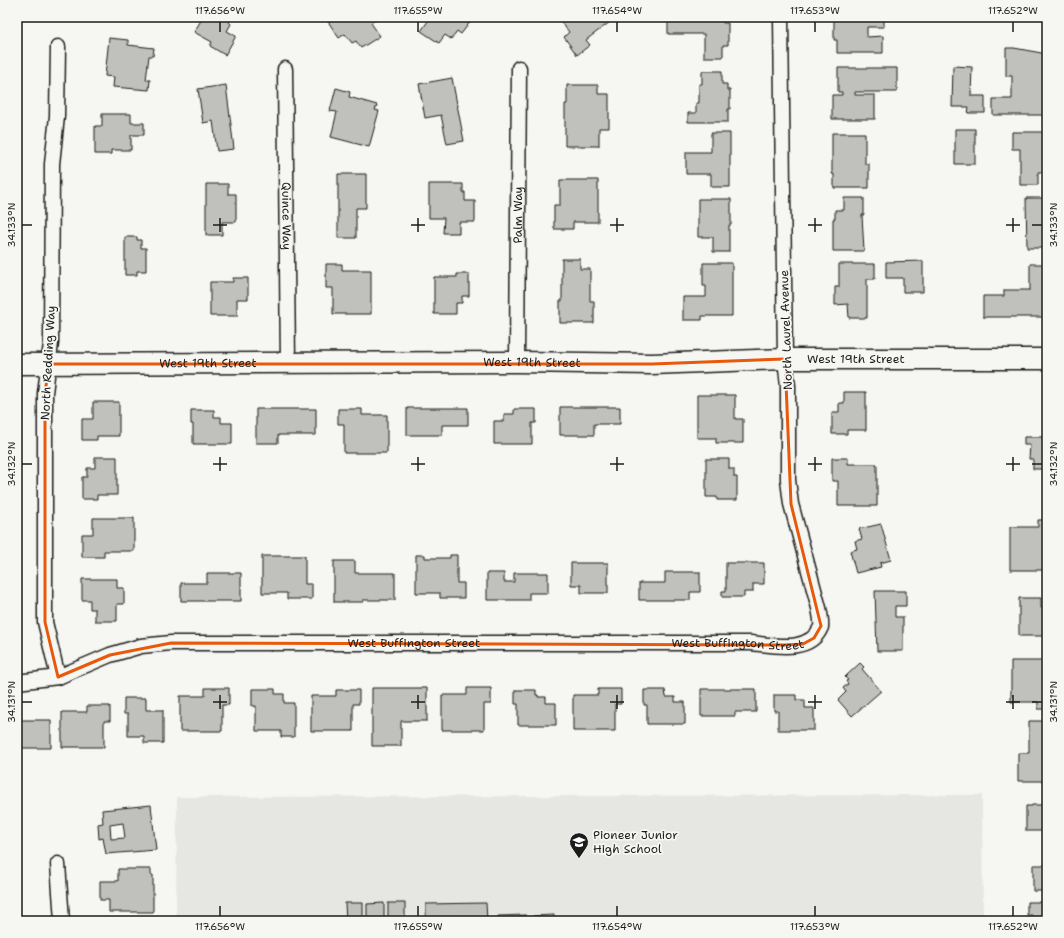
<svg xmlns="http://www.w3.org/2000/svg" width="1064" height="938" font-family="'Shantell Sans',sans-serif">
  <style>
    .built { fill: #e6e6e2 }
    .building { fill: #c0c0bd; stroke: #1c1c1c; fill-rule: evenodd }
    .lines { fill: none; stroke-linecap: round; stroke-linejoin: round }
    .minor-casing { stroke: #1c1c1c; stroke-width: 17 }
    .secondary-casing { stroke: #1c1c1c; stroke-width: 23 }
    .minor { stroke: #f6f6f2; stroke-width: 14 }
    .secondary { stroke: #f6f6f2; stroke-width: 20 }
    .marked { fill: none; stroke: #e8590c; stroke-width: 3; stroke-linejoin: round }
    .ticks { fill: none; stroke: #1c1c1c; stroke-width: 1.5 }
    .labels { text-anchor: middle; dominant-baseline: central; stroke-width: 3.5; stroke-linejoin: round; paint-order: stroke }
    .street-label { font-size: 12px; fill: #1c1c1c; stroke: #f6f6f2 }
    .poi-label { font-size: 12px; fill: #1c1c1c; stroke: #f6f6f2; text-anchor: start }
    .neatline { fill: none; stroke: #1c1c1c; stroke-width: 1.5 }
    .ticks-label { font-size: 10px; text-anchor: middle; fill: #1c1c1c }
  </style>
  <rect width="100%" height="100%" fill="#f6f6f2"/>
  <filter id="ink" filterUnits="userSpaceOnUse"><feTurbulence type="fractalNoise" baseFrequency=".025" numOctaves="2"/><feDisplacementMap in="SourceGraphic" scale="8" xChannelSelector="R" yChannelSelector="G"/><feConvolveMatrix kernelMatrix="1 2 1 2 8 2 1 2 1" color-interpolation-filters="sRGB"/></filter>
  <g filter="url(#ink)">
    <!-- built -->
    <path class="built" d="M982,795L983,921H176L177,797Z"/>
    <!-- building -->
    <path class="building" d="M203,17H232L229,22L231,24L227,31L236,36L225,55L210,46L212,42L194,32Z
      M331,17H381L371,23L380,36L361,48L356,41L352,43L345,34L339,38L327,20Z
      M431,17H474L461,34L457,31L451,39L445,35L439,43L421,31Z
      M557,17H606L610,22L586,40L590,45L577,55L564,37L569,32Z
      M668,17H723V23H728V45H723V57H704V34H668Z
      M847,17H884V27H867V37L883,36V53H837V40H834V18H847Z
      M109,38L128,40V45L154,48L153,56H149L146,80H150L149,90L113,87L114,77L105,76Z
      M1006,48H1014L1047,54V115H993V99H1012V76H1006Z
      M953,66L972,67L971,96H985V113H968L969,107H952Z
      M838,68H897V92H855V95H875V119H832V95H842V92H838Z
      M702,71H722V84H727V90H730V109H728V122H688V113H696V103H699V84H702Z
      M452,78L464,141L447,144L441,115L425,118L419,84Z
      M226,85L234,149L217,151L213,121L203,123L198,89Z
      M567,85H598V94H609V128H599V146H565V104H567Z
      M336,88L350,92L349,97L377,105L375,110L379,111L369,147L331,137L337,112L330,111Z
      M102,114H131V123H144V135H131V150H111V154H95V126H102Z
      M955,129H975V164H955Z
      M1012,132H1047V172H1038V185H1020V149H1012Z
      M711,133H730V187H711V174H686V152H711Z
      M832,133H865V164H869V188H834V174H832Z
      M338,174H366V208H356V238H338Z
      M560,180H598V222H573V229H554V205H560Z
      M206,184H228V194H236V222H222V235H206Z
      M429,184H463V192H465V201H475V222H459V233H443L444,218H429Z
      M844,198H864V215H862L864,251H833V219H835V210H844Z
      M1026,198H1047V248H1027Z
      M698,199H731V225H729V252H713V237H698Z
      M125,237H137V240H141V248H146V271H137V275H125Z
      M562,259H580V269H590V301H594V323H560V301H562Z
      M923,261V292H903V278H886V262Z
      M703,263H732V316H702V320H683V297H706V286H703Z
      M326,264H342V270H371V314H333V288H326Z
      M839,264H875V279H867V318H849L848,304L835,305V287H839Z
      M1030,264H1047V317H983V296H1004V290H1030Z
      M457,274H469V296H462V303H456V314H434V277H457Z
      M233,278H248V299H237V316H210V282H233Z
      M844,392H866V430H847V434H832V412H839V403H844Z
      M697,395H735V419H743V443H716V438H697Z
      M93,402H119V436H97V440H82V419H93Z
      M560,407H620V424H594V435H560Z
      M407,408H468V425H442V435H407Z
      M256,409H316V435H278V443H256Z
      M338,409H362V415H387V453H344V424H338Z
      M514,409H536V423H532V444H494V421H504V414H514Z
      M191,410H214V417H221V423H232V444H193V424H191Z
      M1024,437H1043V440H1047V469H1033V459H1029L1030,445H1024Z
      M95,457H117V495H97V499H82V477H87V468H95Z
      M832,458H848V464H877V506H838V481H832Z
      M706,459H729V469H734V477H737V500H717V497H706Z
      M93,518H134V551H104V557H82V534H93Z
      M1038,520H1047V570H1010V527H1038Z
      M881,524L891,560L880,563L881,567L856,573L850,551L857,549L855,541L862,539L859,529Z
      M416,555H425V558H450V555H457V583H464V598H440V593H416Z
      M262,556H305V584H312V599H287V593H262Z
      M334,561H355V573H395V600H363V602H334Z
      M571,563H608V593H581V585H571Z
      M726,563H764V584H753V592H744V597H722V591H726Z
      M665,572H700V592H690V600H639V583H665Z
      M207,573H241V601H181V583H207Z
      M487,573H504V582H514V573H548V593H529V600H487Z
      M82,579H117V588H124V604H117V621H95V609H90V600H82Z
      M875,591H906V606H895V617H903V651H877Z
      M1019,598H1041V608H1046L1047,636H1019Z
      M1011,661H1047V709H1038V702H1011Z
      M860,663L864,667L862,669L881,691L852,716L838,700L846,692L843,688L848,684L846,681L848,680L845,677Z
      M205,688H229V705H222V731H180V696H205Z
      M372,688H427V721H401V746H372Z
      M467,688H491V704H484V730H442V695H467Z
      M252,689H275V694H284V703H294V737H281V731H256V706H252Z
      M598,689H621V704H615V731H573V695H598Z
      M701,689H756V712H735V716H701Z
      M336,690H359V704H353V731H311V696H336Z
      M515,690H536V695H538V697H546V703H556V725H518V704H515Z
      M644,690H665L666,697H675V702H685V724H647V705H644Z
      M774,695H796V700H805V708H814V730H778V711H774Z
      M124,698H146V710H163V743H144V736H128V714H124Z
      M87,706H110V721H104V747H62V712H87Z
      M17,720H51V748H17Z
      M1029,721H1047V781H1018V753H1029Z
      M151,805L156,850L106,854L103,838L99,839L98,824L103,823L102,810ZM123,823L125,838L111,839L110,825Z
      M1032,805H1047V839H1044V831H1026V806H1032Z
      M1033,865H1047V891H1033Z
      M118,869H151V875H153V912H109V900H100V881H118Z
      M1027,902H1047V921H1032V915H1027Z
      M345,903H363V921H346Z
      M384,903V921H367V904Z
      M388,903H405V921H388Z
      M486,903L487,921H426V904Z
      M526,915V921H499L498,916Z
      M554,915V921H533V916Z"/>
    <g class="lines">
      <!-- minor casing -->
      <g class="minor-casing">
        <g id="minor">
          <path d="M58,47L57,116L52,164L51,343L45,393V622L58,677"/>
          <path id="s1" d="M285,69L288,363"/>
          <path id="s2" d="M517,362L519,68"/>
          <path id="s3" d="M17,682L58,677L110,655L141,646L171,643H751C773,645 810,654 821,627C822,622 820,614 819,608L791,504L788,480V386L785,359L781,17"/>
          <path d="M58,864L62,921"/>
        </g>
      </g>
      <!-- secondary casing -->
      <g class="secondary-casing">
        <g id="secondary">
          <path id="s4" d="M17,364L517,362L652,364L785,359H1047"/>
        </g>
      </g>
      <!-- minor -->
      <use href="#minor" class="minor"/>
      <!-- secondary -->
      <use href="#secondary" class="secondary"/>
    </g>
  </g>
  <!-- marked area -->
  <path class="marked" d="M785,359L791,504L821,626L814,638L803,644L785,645L171,643L110,655L58,677L45,622V393L49,364H652Z"/>
  <!-- ticks -->
  <path class="ticks" d="M220,22V32M418,22V32M617,22V32M815,22V32M1013,22V32M220,218V232M418,218V232M617,218V232M815,218V232M1013,218V232M22,225H32M213,225H227M411,225H425M610,225H624M808,225H822M1006,225H1020M1032,225H1042M220,457V471M418,457V471M617,457V471M815,457V471M1013,457V471M22,464H32M213,464H227M411,464H425M610,464H624M808,464H822M1006,464H1020M1032,464H1042M220,695V709M418,695V709M617,695V709M815,695V709M1013,695V709M22,702H32M213,702H227M411,702H425M610,702H624M808,702H822M1006,702H1020M1032,702H1042M220,906V916M418,906V916M617,906V916M815,906V916M1013,906V916"/>
  <!-- icons -->
  <defs>
    <g id="school-pin" transform="scale(1)"><path d="M0 17L-7.5 6A9.5 9.5 0 1 1 7.5 6Z" fill="#1c1c1c" stroke="#f6f6f2"/><path d="M0-5L7-2L0 1L-7-2ZM-4 1L0 2.5L4 1V4Q0 6-4 4Z" fill="#fff"/></g>
  </defs>
  <g fill-rule="evenodd">
    <use href="#school-pin" x="579" y="842"/>
  </g>
  <g class="labels">
    <!-- street labels -->
    <g class="street-label">
      <text stroke="none"><textPath href="#s2" startOffset="147">Palm Way</textPath></text>
      <text stroke="none"><textPath href="#s1" startOffset="147">Quince Way</textPath></text>
      <text transform="translate(786 330) rotate(-92)">North Laurel Avenue</text>
      <text stroke="none"><textPath href="#s4" startOffset="839">West 19th Street</textPath></text>
      <text transform="translate(48 363) rotate(-87)">North Redding Way</text>
      <text stroke="none"><textPath href="#s4" startOffset="191">West 19th Street</textPath></text>
      <text stroke="none"><textPath href="#s4" startOffset="515">West 19th Street</textPath></text>
      <text stroke="none"><textPath href="#s3" startOffset="727">West Buffington Street</textPath></text>
      <text stroke="none"><textPath href="#s3" startOffset="403">West Buffington Street</textPath></text>
    </g>
    <!-- poi labels -->
    <g class="poi-label">
      <text x="593" y="835">Pioneer Junior<tspan x="593" dy="14">High School</tspan></text>
    </g>
  </g>
  <!-- margin -->
  <rect width="1064" height="938" fill="none" stroke="#f6f6f2" stroke-width="44"/>
  <rect x="22" y="22" width="1020" height="894" class="neatline"/>
  <g class="ticks-label">
    <text x="220" y="14">117.656°W</text>
    <text x="418" y="14">117.655°W</text>
    <text x="617" y="14">117.654°W</text>
    <text x="815" y="14">117.653°W</text>
    <text x="1013" y="14">117.652°W</text>
    <text transform="translate(11 225) rotate(-90)" y="4">34.133°N</text>
    <text transform="translate(1053 225) rotate(-90)" y="4">34.133°N</text>
    <text transform="translate(11 464) rotate(-90)" y="4">34.132°N</text>
    <text transform="translate(1053 464) rotate(-90)" y="4">34.132°N</text>
    <text transform="translate(11 702) rotate(-90)" y="4">34.131°N</text>
    <text transform="translate(1053 702) rotate(-90)" y="4">34.131°N</text>
    <text x="220" y="930">117.656°W</text>
    <text x="418" y="930">117.655°W</text>
    <text x="617" y="930">117.654°W</text>
    <text x="815" y="930">117.653°W</text>
    <text x="1013" y="930">117.652°W</text>
  </g>
</svg>
